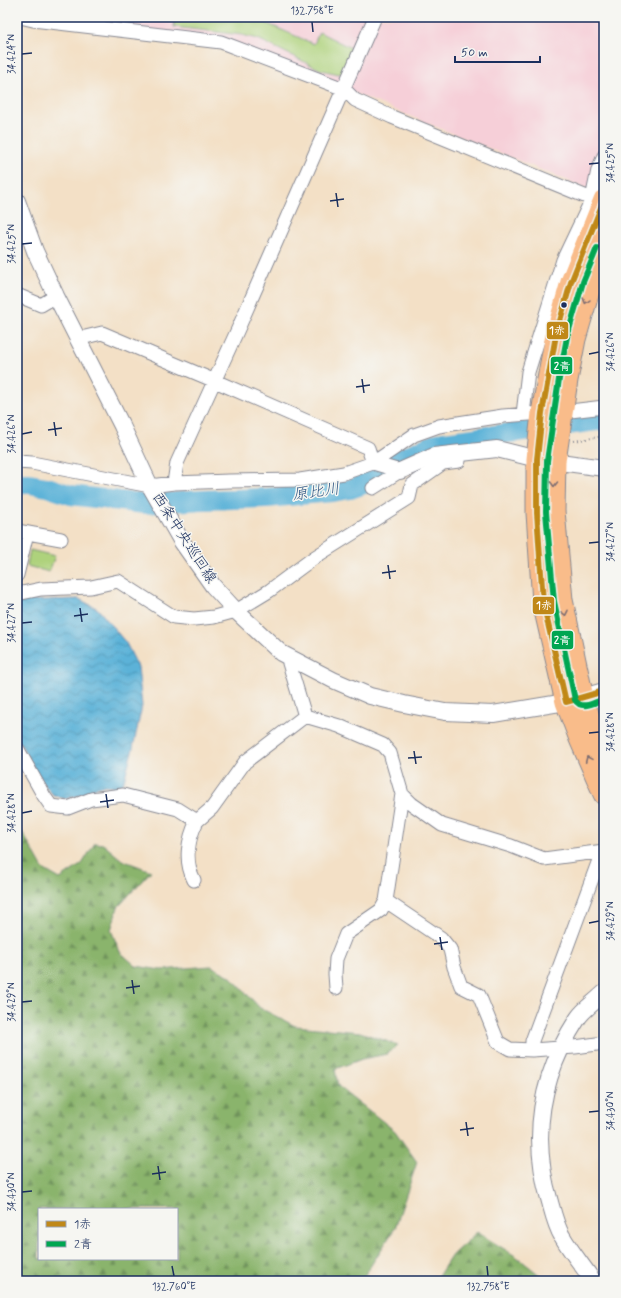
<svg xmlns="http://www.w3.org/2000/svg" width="621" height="1298" font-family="Mynerve,'Klee One',sans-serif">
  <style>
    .built { fill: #f6cfd8 }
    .forest { fill: url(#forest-firs); stroke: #527265; fill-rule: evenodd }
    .park { fill: #aed27c; stroke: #64806d }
    .water { fill: url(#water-waves); stroke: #3b709b }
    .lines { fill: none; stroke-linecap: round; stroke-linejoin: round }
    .river { stroke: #5bb2d8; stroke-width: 20 }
    .minor-casing { stroke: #878892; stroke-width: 15 }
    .tertiary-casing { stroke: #878892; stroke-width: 18 }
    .trunk-casing { stroke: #878892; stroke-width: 23 }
    .path { stroke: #878892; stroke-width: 2; stroke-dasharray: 1 3; stroke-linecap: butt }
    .minor { stroke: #fff; stroke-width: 13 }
    .tertiary { stroke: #fff; stroke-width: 16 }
    .trunk { stroke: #f9bc8a; stroke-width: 21 }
    .bus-1-casing { stroke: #f6f6f2; stroke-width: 9 }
    .bus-2-casing { stroke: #f6f6f2; stroke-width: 9 }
    .bus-1 { stroke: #c08818; stroke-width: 6 }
    .bus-2 { stroke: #00a651; stroke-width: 6 }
    .oneway { stroke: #7f6e72 }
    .ticks { fill: none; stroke: #1b2f5e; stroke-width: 1.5 }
    .bus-dot { fill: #1b2f5e; stroke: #f6f6f2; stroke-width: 1.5 }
    .labels { text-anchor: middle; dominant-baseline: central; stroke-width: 3; stroke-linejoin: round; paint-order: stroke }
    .street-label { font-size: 15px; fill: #1b2f5e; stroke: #f6f6f2 }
    .water-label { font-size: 16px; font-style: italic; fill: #2e5683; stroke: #f6f6f2 }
    .line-badge { stroke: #f6f6f2; stroke-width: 1.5 }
    .badge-label { font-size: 11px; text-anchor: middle; font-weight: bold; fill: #fff }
    .neatline { fill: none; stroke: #1b2f5e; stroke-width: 1.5 }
    .ticks-label { font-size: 10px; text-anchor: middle; fill: #1b2f5e }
  </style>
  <defs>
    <pattern id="forest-firs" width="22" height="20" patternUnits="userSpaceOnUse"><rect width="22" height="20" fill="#8ab46c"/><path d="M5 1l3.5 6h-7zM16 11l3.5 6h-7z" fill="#70935c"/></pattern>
    <pattern id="water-waves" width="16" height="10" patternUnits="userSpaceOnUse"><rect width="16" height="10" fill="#5bb2d8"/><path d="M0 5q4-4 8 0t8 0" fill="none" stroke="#4a91b2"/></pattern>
  </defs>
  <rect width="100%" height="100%" fill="#f6f6f2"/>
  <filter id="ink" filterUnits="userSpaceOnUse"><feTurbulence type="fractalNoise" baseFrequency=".025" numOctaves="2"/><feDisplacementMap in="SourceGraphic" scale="8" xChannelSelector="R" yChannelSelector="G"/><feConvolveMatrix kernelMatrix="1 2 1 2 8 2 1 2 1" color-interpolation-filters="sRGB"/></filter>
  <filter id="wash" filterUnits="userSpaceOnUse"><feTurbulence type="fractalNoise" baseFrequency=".012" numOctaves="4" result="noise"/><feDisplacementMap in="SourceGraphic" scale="16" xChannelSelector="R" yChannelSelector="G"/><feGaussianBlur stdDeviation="0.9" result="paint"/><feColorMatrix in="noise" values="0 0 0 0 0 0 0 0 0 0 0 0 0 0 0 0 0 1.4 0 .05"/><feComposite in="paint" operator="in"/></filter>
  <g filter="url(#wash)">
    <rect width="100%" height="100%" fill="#f3e0c6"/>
    <!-- built -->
    <path class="built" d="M22,17H604V167L593,191L344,89L221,42Z"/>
    <!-- forest -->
    <path class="forest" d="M17,828H20L43,869L60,879L82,864L95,843L103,844L122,860L151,871L118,907L111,930L120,952L136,966L161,970L211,966L230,976L260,1008L295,1026L360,1032L398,1045L387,1054L362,1059L335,1069L338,1086L395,1131L417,1162L395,1228L361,1281H17ZM39,1209H177V1259H39Z
      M477,1232L517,1257L547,1281H435L452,1255Z"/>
    <!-- park -->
    <path class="park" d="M175,17H252L314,44L319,32L353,49L342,73L339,74L321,70L258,39L242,35L174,27Z
      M30,550L55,556L49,572L27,566Z"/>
    <!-- water -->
    <path class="water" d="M79,599L98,609L126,643L138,667L142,706L133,748L124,780L121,785L115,787L106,785L95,788L81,795L65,799L53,795L42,782L17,738V601Z"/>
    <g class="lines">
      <!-- river -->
      <path class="river" d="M17,482L47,487L71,495L144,504L203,500L266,498L332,492L350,489L364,484L398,459L437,443L604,420"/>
    </g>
  </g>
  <g filter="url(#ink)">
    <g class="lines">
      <!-- minor casing -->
      <g class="minor-casing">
        <path id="minor" d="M20,17L33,20L221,42L344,89L355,100L392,117L604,204
          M17,295L41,305L56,296
          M77,339L102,333L215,381L368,448L373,463L400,471
          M562,412L604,407
          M523,414L528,372L563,260L592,199L598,170L604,156
          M17,462L32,463L150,486L174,483L229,481L300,480L344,473L373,463L414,435L439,426L503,416L542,413
          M174,483L177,463L238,329L375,17
          M373,488L400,471
          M17,531L61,539
          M17,575L27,533
          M17,594L41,589L91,587L118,581L174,617L194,619L214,617L236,611L269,591L315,557L409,498L412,485L443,463L459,461
          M289,657V663L305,716
          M305,716L339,726L383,745L390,753L402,794L386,901L441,938L450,949L454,967L461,986L479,995L498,1042L510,1049L532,1050L575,1047L604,1043
          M17,748L44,796L51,806L68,808L91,799L123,795L178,809L197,821L212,808L245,762L305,716
          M402,794L412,804L442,825L511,846L544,859L604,851
          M194,880C184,861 188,839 197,821
          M336,988L335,974L336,959L346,934L381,910L386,901
          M532,1050V1041L602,852"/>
      </g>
      <!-- tertiary casing -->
      <g class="tertiary-casing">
        <path id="tertiary" d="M17,18V17
          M17,201L35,251L56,296L122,426L150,486L182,542L213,586L236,611L281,653L333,680L370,696L404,704L445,712L493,714L566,702L604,691
          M400,471L434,456L497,449L537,459L604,468
          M593,1281C583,1266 571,1252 562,1236C556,1226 553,1213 550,1202C530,1137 541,1075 578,1018C584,1009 596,1001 604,993"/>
      </g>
      <!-- trunk casing -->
      <g class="trunk-casing">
        <path id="trunk" d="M604,200L571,282L556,335L542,413L537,459V513L543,602L566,702L580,739L604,794
          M604,251L591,284L575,339L567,380L555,461L554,511L562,600L583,698L595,735L604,758"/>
      </g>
      <!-- path -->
      <path class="path" d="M574,441L604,436"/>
      <!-- minor -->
      <use href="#minor" class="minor"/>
      <!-- tertiary -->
      <use href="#tertiary" class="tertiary"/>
      <!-- trunk -->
      <use href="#trunk" class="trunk"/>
      <!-- bus-1 casing -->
      <g class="bus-1-casing">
        <path id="bus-1" d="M604,200L571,282L556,335L542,413L537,459V513L543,602L566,702L604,691"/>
      </g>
      <!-- bus-2 casing -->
      <g class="bus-2-casing">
        <path id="bus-2" d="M597,248L583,282L567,337L559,379L547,461L546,512L554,601L575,700C582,711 595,702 604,699"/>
      </g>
      <!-- bus-1 -->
      <use href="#bus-1" class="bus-1"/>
      <!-- bus-2 -->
      <use href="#bus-2" class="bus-2"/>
    </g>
    <!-- one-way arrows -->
    <defs><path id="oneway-chevron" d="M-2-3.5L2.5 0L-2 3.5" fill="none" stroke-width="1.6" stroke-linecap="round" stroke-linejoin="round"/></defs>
    <g class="oneway">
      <use href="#oneway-chevron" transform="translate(586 301) rotate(106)"/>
      <use href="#oneway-chevron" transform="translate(554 484) rotate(91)"/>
      <use href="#oneway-chevron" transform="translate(565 613) rotate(78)"/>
      <use href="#oneway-chevron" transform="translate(588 759) rotate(-114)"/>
    </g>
  </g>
  <!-- ticks -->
  <path class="ticks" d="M312,22L313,32M22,54L32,53M589,164L599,163M336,193L338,207M330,201L344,199M22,244L32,243M589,354L599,352M362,379L364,393M356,387L370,385M54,422L56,436M48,430L62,428M22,434L32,432M589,543L599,542M388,565L390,579M382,573L396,571M80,608L82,622M74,616L88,614M22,623L32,622M589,733L599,732M414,751L416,764M408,758L422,757M106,794L108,808M100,802L114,800M22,813L32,811M589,923L599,921M440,937L442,950M434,944L448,942M132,980L134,994M126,988L140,986M22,1002L32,1001M589,1112L599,1111M466,1122L468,1136M460,1130L474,1128M158,1166L160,1180M152,1174L166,1172M22,1192L32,1191M172,1266L174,1276M487,1266L488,1276"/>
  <!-- markers -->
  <circle class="bus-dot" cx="564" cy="305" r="3.5"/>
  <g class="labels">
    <!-- street labels -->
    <g class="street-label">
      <text transform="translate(184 538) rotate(57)">西条中央巡回線</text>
    </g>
    <!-- water labels -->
    <g class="water-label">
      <text transform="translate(316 492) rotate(-8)">原比川</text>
    </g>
  </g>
  <g class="line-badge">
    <rect x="546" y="321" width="23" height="19" rx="4" fill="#c08818"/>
    <rect x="550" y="356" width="23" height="19" rx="4" fill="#00a651"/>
    <rect x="532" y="596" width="23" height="19" rx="4" fill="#c08818"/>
    <rect x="551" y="630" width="23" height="20" rx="4" fill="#00a651"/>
  </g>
  <g class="badge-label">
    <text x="557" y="334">1赤</text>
    <text x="562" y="370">2青</text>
    <text x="544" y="609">1赤</text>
    <text x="562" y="644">2青</text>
  </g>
  <!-- margin -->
  <rect width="621" height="1298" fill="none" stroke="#f6f6f2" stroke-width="44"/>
  <!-- legend -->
  <rect x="38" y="1208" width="140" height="52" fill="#f6f6f2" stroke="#9ea6b7"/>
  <rect x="46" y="1221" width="20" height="6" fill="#c08818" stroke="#9ea6b7"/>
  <text x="74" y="1228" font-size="12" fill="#1b2f5e">1赤</text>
  <rect x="46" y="1241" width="20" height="6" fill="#00a651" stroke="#9ea6b7"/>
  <text x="74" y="1248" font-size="12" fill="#1b2f5e">2青</text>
  <!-- scale -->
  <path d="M455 56v6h85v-6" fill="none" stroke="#1b2f5e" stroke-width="2"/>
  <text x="461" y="56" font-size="12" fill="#1b2f5e" stroke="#f6f6f2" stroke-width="3" paint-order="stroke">50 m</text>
  <rect x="22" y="22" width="577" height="1254" class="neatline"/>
  <g class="ticks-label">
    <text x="312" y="14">132.758°E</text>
    <text transform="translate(11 54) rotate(-90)" y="4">34.424°N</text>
    <text transform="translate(610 163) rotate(-90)" y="4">34.425°N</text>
    <text transform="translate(11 244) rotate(-90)" y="4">34.425°N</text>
    <text transform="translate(610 352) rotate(-90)" y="4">34.426°N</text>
    <text transform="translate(11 434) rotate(-90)" y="4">34.426°N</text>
    <text transform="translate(610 542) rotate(-90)" y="4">34.427°N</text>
    <text transform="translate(11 623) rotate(-90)" y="4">34.427°N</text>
    <text transform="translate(610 732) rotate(-90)" y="4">34.428°N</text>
    <text transform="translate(11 813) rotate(-90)" y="4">34.428°N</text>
    <text transform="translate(610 921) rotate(-90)" y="4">34.429°N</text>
    <text transform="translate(11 1002) rotate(-90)" y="4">34.429°N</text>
    <text transform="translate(610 1111) rotate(-90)" y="4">34.430°N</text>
    <text transform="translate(11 1192) rotate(-90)" y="4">34.430°N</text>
    <text x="174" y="1290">132.760°E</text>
    <text x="488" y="1290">132.758°E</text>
  </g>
</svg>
